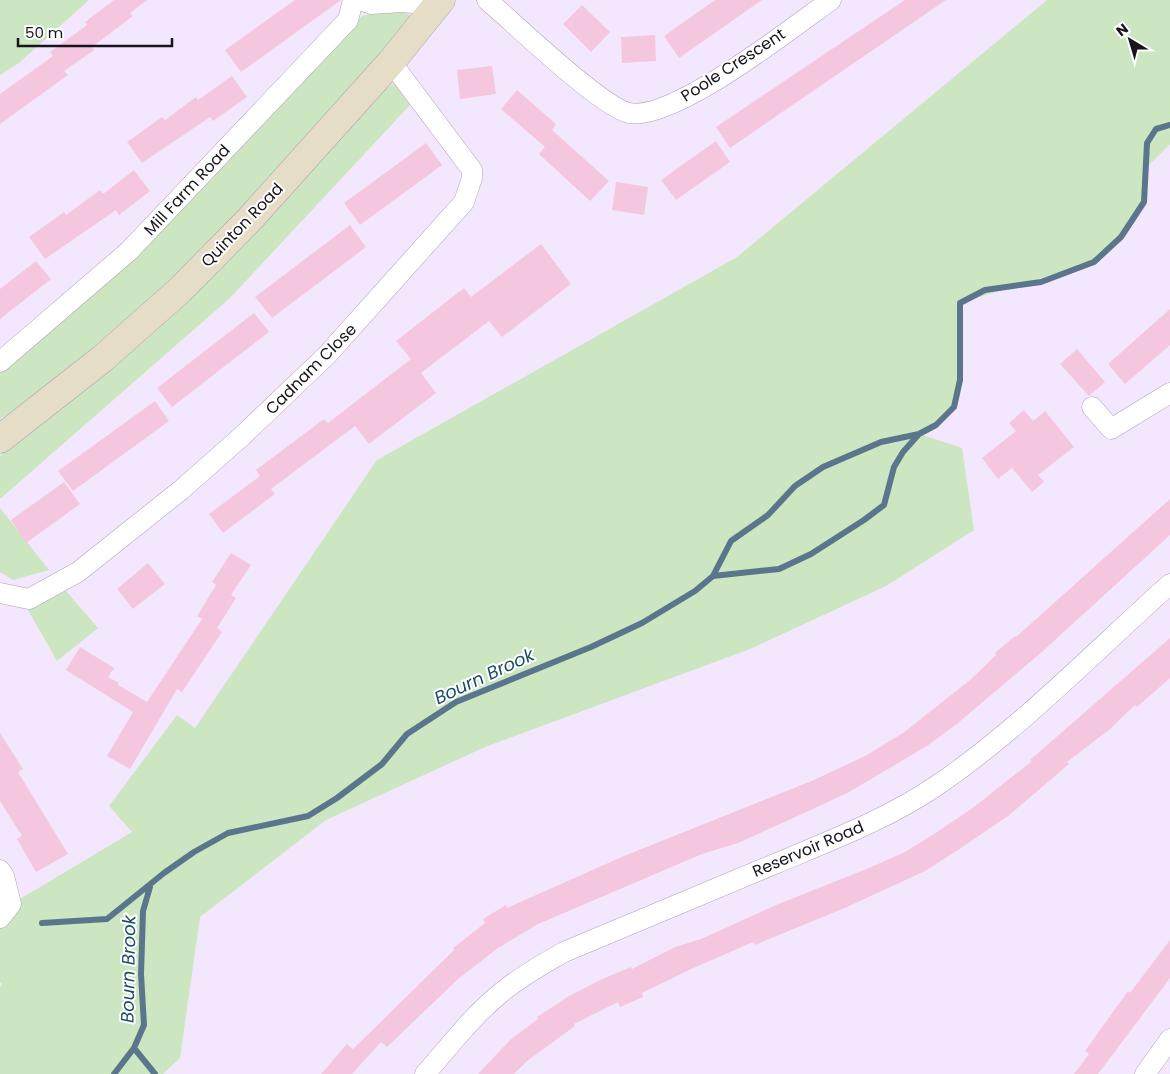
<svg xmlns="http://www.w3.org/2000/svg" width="1170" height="1074" font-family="Poppins,sans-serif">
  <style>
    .green { fill: #cbe6c0 }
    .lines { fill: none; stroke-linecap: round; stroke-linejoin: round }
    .stream { stroke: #5b768c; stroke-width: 6 }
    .building { fill: #f5c7de }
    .street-casing { stroke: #afa1bb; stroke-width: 21 }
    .secondary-casing { stroke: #afa1bb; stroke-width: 29 }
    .street { stroke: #fff; stroke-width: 20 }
    .secondary { stroke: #e5ddc5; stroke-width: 28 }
    .labels { text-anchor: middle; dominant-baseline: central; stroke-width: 4; stroke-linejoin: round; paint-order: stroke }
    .street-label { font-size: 16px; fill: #18131d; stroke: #fff }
    .water-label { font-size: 18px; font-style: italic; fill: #1a4c68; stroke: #fff }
  </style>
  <rect width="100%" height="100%" fill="#f3e7fe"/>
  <!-- green -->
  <path class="green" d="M0,0H89L19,63L0,75Z
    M1047,0H1170V144L1145,169L1144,202L1121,237L1094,262L960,303C959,329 966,387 953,408C945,420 932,427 920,434L962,448L974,530L886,586L750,649L485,747L326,820L200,917L180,1058L163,1074H0V987L2,984L0,982V926L20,899L132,832L109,806L177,715L195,728L377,460L737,257Z
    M404,11L414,19C306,145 195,275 63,377C43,392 21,405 0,419V371L177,212L362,16L375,13Z
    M394,83L410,105L230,298L0,499V456L378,95Z
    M0,508L49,570L13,580L0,572Z
    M66,591L98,628L57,661L28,610Z"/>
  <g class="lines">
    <!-- stream -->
    <path class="stream" d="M713,576L779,569L811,554L864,520L884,505L894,467L903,452L919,434
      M42,923L107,919L164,873L194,852L228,833L308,816L337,798L382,764L407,734L456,702L591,647L642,623L695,591L713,576L731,541L768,515L795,486L823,467L881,442L919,434L936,425L954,407L960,380V303L985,290L1041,282L1094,262L1121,237L1144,202L1147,143L1156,129L1170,125
      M134,1048L155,1074
      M114,1074L134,1048L144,1025L141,974L143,911L150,887"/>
  </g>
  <!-- building -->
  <path class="building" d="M114,0H147L130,13L133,16L92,47L94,50L64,71L68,75L0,124V94L53,56L50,52L87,25L85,22Z
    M295,0H341L241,72L225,50Z
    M715,0H762L679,58L664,36Z
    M905,0H946L730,148L716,127Z
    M582,5L610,32L591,52L563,24Z
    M655,35L656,61L622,63L621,37Z
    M492,66L496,94L460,99L457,70Z
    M232,76L247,97L213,121L210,117L142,163L127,142L162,117L165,120L196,97L198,100Z
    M517,90L556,124L552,130L609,181L590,201L539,154L545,147L501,109Z
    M716,141L730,162L676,200L661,180Z
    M426,143L442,165L360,225L344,203Z
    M134,170L150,191L119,215L116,210L45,259L29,237L64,212L66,215L100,190L103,194Z
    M616,182L648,187L644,215L612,210Z
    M350,225L366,247L272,318L255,297Z
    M541,244L571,284L502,337L489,321L421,373L436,393L369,444L355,426L271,489L275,494L223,533L209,514L260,476L256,470L324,419L328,423L411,359L396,341L464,288L471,297Z
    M36,261L51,279L0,319V289Z
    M1170,309V345L1125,384L1108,364Z
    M254,313L269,332L172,407L157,388Z
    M1077,349L1105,382L1089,396L1060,364Z
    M155,401L169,421L73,491L58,471Z
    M1024,410L1033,421L1045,411L1074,447L1038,475L1044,482L1032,492L1012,468L998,479L982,458L1016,431L1009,423Z
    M64,482L80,504L26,543L11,520Z
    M1170,499V535L1043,651L958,723L927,746L849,792L813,809L738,843L702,854L536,925L498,948L457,980L387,1047L381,1042L352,1074H321L347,1044L353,1049L454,950L453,948L485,923L483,919L506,905L507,908L624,856L814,780L867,755L903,733L970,680L996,655L995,653L1015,636L1016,637Z
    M231,553L251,565L231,595L236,598L217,628L222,632L182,692L177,689L130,769L107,756L133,712L66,670L80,647L114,668L108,677L119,683L118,685L147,702L202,619L197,616L216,585L212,582Z
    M148,563L165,584L133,609L117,589Z
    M1170,638V678L1137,707L1135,705L1110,729L1067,762L1069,764L1008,816L958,850L925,871L847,907L755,945L753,942L689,970L642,993L643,997L620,1007L618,1002L574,1024L575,1026L527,1061L514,1074H478L510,1040L538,1019L537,1017L569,996L602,979L631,967L632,969L675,947L701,939L776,905L869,868L905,852L934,834L974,807L1032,761L1030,760Z
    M0,733L23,769L18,772L68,854L36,872L17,839L22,836L0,801Z
    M1170,940V978L1098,1074H1074L1089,1054L1085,1051L1128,991L1130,993Z"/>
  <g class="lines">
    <!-- street casing -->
    <g class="street-casing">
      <path id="street" d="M361,0L371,4L402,2L437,5
        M487,0C514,23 601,107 629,113C673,122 793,27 831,0
        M0,362L129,251L348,20L353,0
        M1092,407L1111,429L1170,393
        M0,593L29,599L78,572L181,490L241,437L327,355L464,202L472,178V170L391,62
        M0,870L4,876L11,904L0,918
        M425,1074C450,1046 473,1015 502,992C521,976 543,964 564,952C635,922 706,893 777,863C832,840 890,818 939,784C1022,727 1095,651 1170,584
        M1145,1074L1170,1039"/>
    </g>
    <!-- secondary casing -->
    <g class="secondary-casing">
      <path id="secondary" d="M0,439L102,359L180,290L249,220L391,62L441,0"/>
    </g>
    <!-- street -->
    <use href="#street" class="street"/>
    <!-- secondary -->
    <use href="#secondary" class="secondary"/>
  </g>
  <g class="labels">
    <!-- street labels -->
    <g class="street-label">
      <text transform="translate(733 65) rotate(-33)">Poole Crescent</text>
      <text transform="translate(187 190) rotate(-47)">Mill Farm Road</text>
      <text transform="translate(242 225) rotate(-46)">Quinton Road</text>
      <text transform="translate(311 369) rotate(-45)">Cadnam Close</text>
      <text transform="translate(808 849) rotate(-23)">Reservoir Road</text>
    </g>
    <!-- water labels -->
    <g class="water-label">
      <text transform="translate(484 676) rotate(-25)">Bourn Brook</text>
      <text transform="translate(128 969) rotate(-89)">Bourn Brook</text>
    </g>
  </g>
  <!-- north arrow -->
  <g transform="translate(1130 40) rotate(322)" stroke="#ffffff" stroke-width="4" paint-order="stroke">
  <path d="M0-4L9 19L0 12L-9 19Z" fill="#18131d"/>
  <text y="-8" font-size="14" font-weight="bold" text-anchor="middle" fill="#18131d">N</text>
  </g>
  <!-- scale -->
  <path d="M18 38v8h154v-8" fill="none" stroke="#18131d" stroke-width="2.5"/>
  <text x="25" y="38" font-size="15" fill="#18131d" stroke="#ffffff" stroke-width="4" paint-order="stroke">50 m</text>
</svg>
